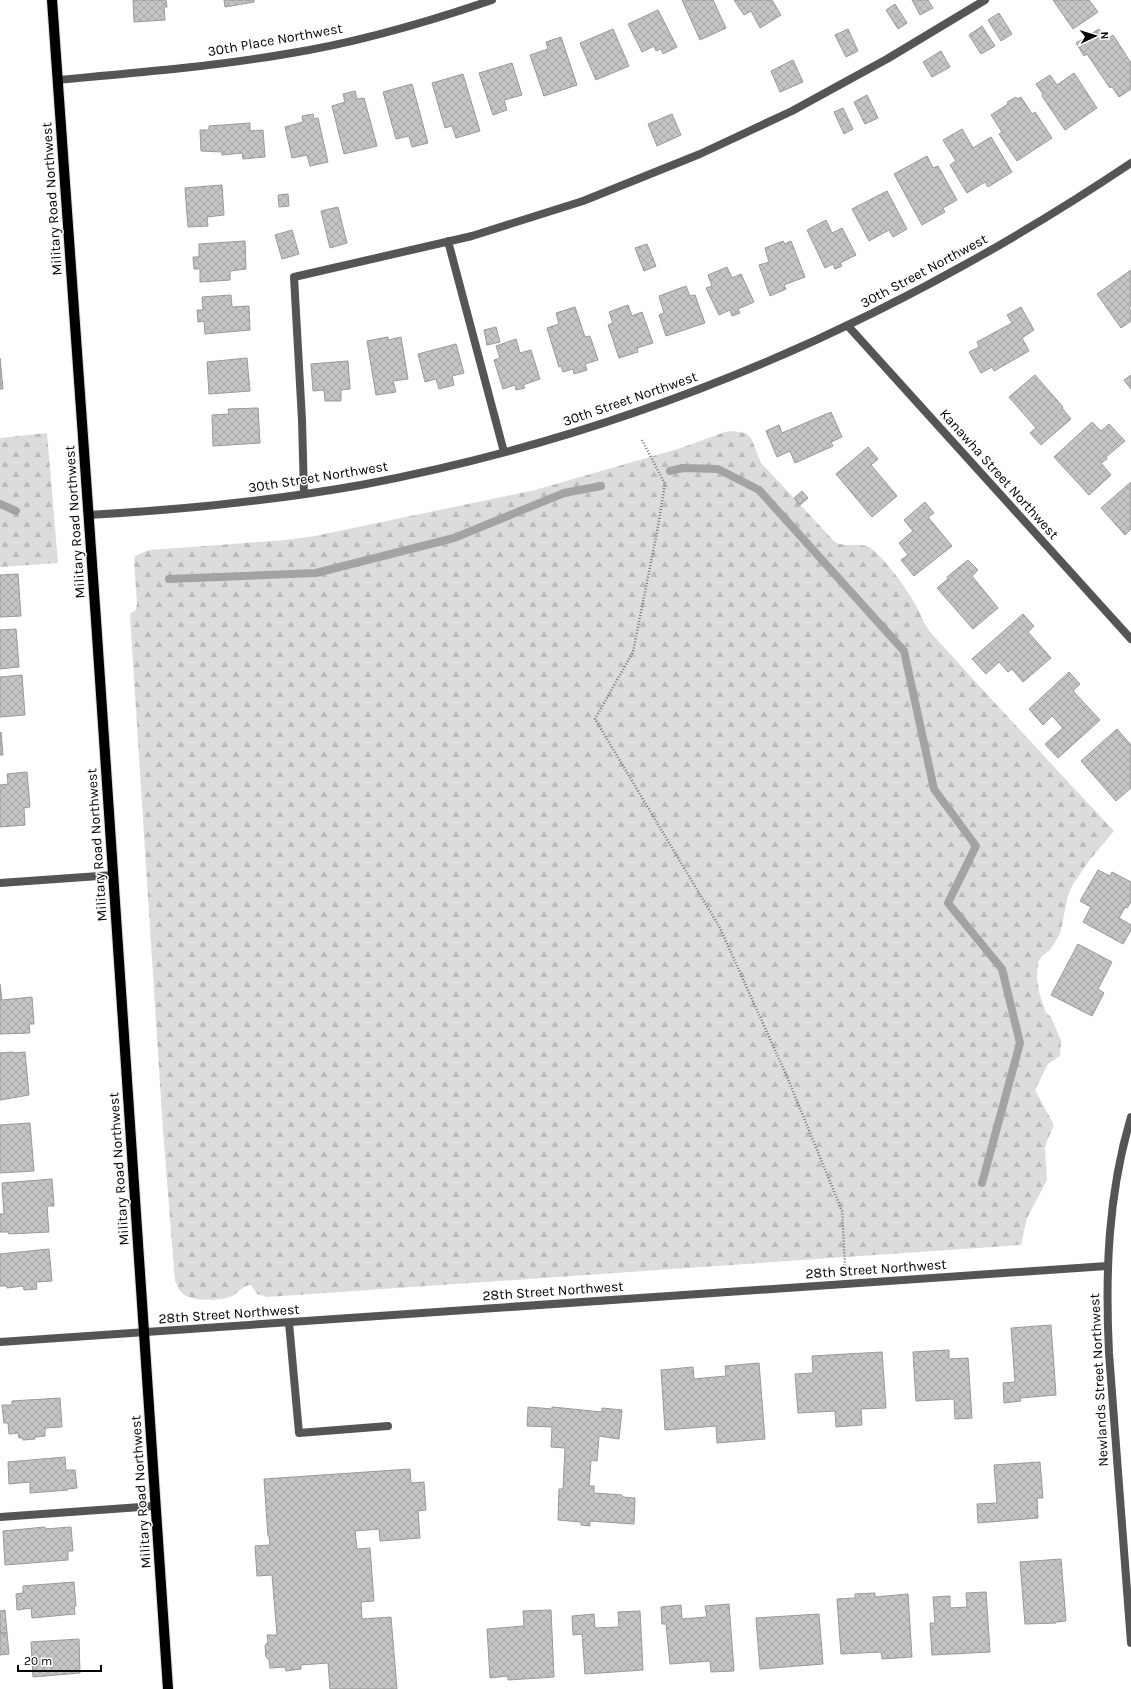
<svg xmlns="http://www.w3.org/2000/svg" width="1131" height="1689" font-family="Karla,sans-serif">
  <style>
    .forest { fill: url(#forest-firs) }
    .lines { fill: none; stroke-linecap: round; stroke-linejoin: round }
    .stream { stroke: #a3a3a3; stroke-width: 8 }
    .building { fill: url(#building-cross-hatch); stroke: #999 }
    .primary-casing { stroke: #dbdbdb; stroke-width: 12 }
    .path { stroke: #777; stroke-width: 2.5; stroke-dasharray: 1 2; stroke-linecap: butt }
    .service { stroke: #555; stroke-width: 8 }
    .minor { stroke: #555; stroke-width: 8 }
    .primary { stroke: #000; stroke-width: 10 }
    .labels { text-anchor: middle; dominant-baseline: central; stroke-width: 3; stroke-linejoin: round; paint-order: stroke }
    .street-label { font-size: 14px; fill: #000; stroke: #fff }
  </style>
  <defs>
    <pattern id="forest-firs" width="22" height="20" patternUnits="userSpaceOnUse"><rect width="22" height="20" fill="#dcdcdc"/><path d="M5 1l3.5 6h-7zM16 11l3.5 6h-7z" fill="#bbb"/></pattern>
    <pattern id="building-cross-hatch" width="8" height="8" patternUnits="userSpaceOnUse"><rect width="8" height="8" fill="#c4c4c4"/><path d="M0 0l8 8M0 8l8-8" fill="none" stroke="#a7a7a7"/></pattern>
  </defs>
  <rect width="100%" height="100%" fill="#fff"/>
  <!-- forest -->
  <path class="forest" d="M733,431L746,433L751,438L761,463L835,542C846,549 860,540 872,549C887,562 905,586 915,604C921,613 923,624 931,633C991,699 1052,765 1114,831L1088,862L1072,886L1068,896L1060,934L1050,950L1042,956L1038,962L1037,978L1039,992L1046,1013L1051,1017L1061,1041L1060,1056L1048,1064L1035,1090L1054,1125L1047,1141L1045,1148L1047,1180L1027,1218L1021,1245L267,1297L257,1294L251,1285C243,1284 238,1294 230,1297C218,1301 190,1302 181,1292C178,1289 177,1284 175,1281L163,1131L130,616L131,613L136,610L137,603L134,562L135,556L149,550L286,540L315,536L535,490L681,448L725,432Z
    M47,433L58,563L0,567V438Z"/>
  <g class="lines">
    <!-- stream -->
    <path class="stream" d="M670,471L683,468L718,469L759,490L904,651L934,789L976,846L948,903L1002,969L1020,1043L982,1183
      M0,504L16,511
      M169,579L316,573L454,538L564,493L601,486"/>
  </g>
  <!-- building -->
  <path class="building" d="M133,0H166L167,7H164L165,20L134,22Z
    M224,0H254V2L225,7Z
    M682,0H713L726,28L700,40Z
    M734,0H772L781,15L760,28L751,11L744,15Z
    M912,0H928L933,8L920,15Z
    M1053,0H1089L1098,12L1073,29Z
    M895,4L907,23L898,29L886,10Z
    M658,10L677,47L663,54L661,49L656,51L654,46L642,52L628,24Z
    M999,13L1012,34L1001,41L988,20Z
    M982,26L995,46L981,54L969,35Z
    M613,29L629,66L596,80L580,43Z
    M848,29L858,51L846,57L835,35Z
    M1099,29L1106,40L1113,35L1131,63V89L1119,97L1112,87L1110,88L1087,54L1084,56L1076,43Z
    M561,37L577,85L544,96L530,55L548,49L546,42Z
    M941,51L950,67L932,77L923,62Z
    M793,60L803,82L780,92L771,71Z
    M512,63L522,95L504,100L507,110L493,115L479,73Z
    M1074,73L1097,108L1065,130L1042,96L1043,94L1036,84L1050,75L1057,85Z
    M463,74L480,131L456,138L452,126L445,128L432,83Z
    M412,84L428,143L412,147L409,136L396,139L383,92Z
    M355,91L357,99L364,98L377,146L344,154L332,106L345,102L343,94Z
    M867,95L878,118L865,124L854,102Z
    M1016,97L1017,99L1021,97L1032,114L1035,112L1052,138L1017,161L999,134L1002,132L991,115L1008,104L1007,102Z
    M843,108L853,129L844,134L834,112Z
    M313,114L314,119L318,118L328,162L310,166L307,155L292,158L285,127L303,122L302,116Z
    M672,114L681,135L657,146L648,124Z
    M250,123V131L263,130L265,157L243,159L242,153L222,155V152L201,151L200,130H209V126Z
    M962,129L973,148L991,137L1012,172L988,187L985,182L967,193L950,165L956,161L943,140Z
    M927,156L933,168L938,166L957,200L943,208L945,212L922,225L894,174Z
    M222,185L224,215L207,217L208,226L188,227L185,188Z
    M887,191L907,229L893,237L889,230L869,241L852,209Z
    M288,194L289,206L279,207L278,195Z
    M338,207L347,243L330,248L321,211Z
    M826,220L832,233L842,228L856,255L840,263L842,266L835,269L833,264L825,268L807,230Z
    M292,230L299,254L282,259L275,235Z
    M245,241L246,269L230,271V280L200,282V269H194L193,257H199V244Z
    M783,241L785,244L791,241L805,277L784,285L786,289L770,296L759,265L769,262L765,248Z
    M647,244L656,266L644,271L635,248Z
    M727,267L732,278L741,274L754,302L738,309L740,313L732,316L730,310L719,315L706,288L712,286L708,275Z
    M1131,270V306L1129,308L1131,311V321L1121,328L1097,294Z
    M686,286L690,296L695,295L705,323L666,336L659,315L664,313L659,296Z
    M231,295L232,307L249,306L250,330L205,334L204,321L198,322L197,310H203L202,297Z
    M628,305L632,316L642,312L653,343L637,348L638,352L619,358L608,325L613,323L609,312Z
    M575,307L585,337L590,336L598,360L585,364L587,370L574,374L573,369L563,372L561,366L559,367L547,328L559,324L556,313Z
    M1021,307L1034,330L1022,338L1029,351L994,371L992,367L981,373L969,352L979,347L977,342L1012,323L1007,315Z
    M496,327L500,342L487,345L484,330Z
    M388,337V340L401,337L408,379L393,381L396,392L376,395L367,341Z
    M516,339L520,353L531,350L540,379L523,385L525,388L516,390L515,385L503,389L494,360L500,358L496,346Z
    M456,344L464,373L452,376L454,385L439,389L436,379L425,382L418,354Z
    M0,358L3,389H0Z
    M247,358L250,391L209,394L207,362Z
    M348,361L350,389L341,390V401H325L324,390L313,391L311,364Z
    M1035,375L1063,407L1062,408L1071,419L1041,445L1030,433L1036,428L1009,397Z
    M1131,375V389L1124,380Z
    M258,408L260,443L213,446L212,415L229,414L228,409Z
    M831,412L842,437L831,442L833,446L795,463L790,451L777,457L766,431L779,425L782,433Z
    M1092,422L1101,431L1109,424L1125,441L1106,457L1107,459L1101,463L1111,475L1089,495L1054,457Z
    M868,447L878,459L871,465L897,496L872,517L836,474Z
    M1131,482V529L1125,535L1101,508Z
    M802,491L808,498L800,505L794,498Z
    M925,502L934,513L928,517L952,546L914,576L901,560L908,555L899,543L913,531L904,520Z
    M968,560L978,570L972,576L998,608L973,629L937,588L948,579L947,577Z
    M18,574L21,616L0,617V575Z
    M1023,614L1034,626L1028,632L1051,658L1023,682L1012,669L1008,672L999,662L986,674L972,659Z
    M16,629L19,667L0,669V630Z
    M1069,672L1080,684L1073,691L1100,720L1058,758L1045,744L1063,728L1052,716L1043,725L1029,709Z
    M22,675L25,715L0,717V677Z
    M1117,729L1131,745V788L1116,801L1081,761Z
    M1,732L3,755H0V733Z
    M27,772L30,807L24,808L25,825L0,827V785L8,784L7,774Z
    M1098,870L1110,876L1112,872L1131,882V902L1127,908L1125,907L1119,918L1131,925V930L1123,944L1083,922L1091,907L1080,901Z
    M1078,944L1112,962L1098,989L1104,993L1092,1016L1051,995Z
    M0,984L2,1000L32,997L34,1024H29L30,1033L0,1034Z
    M13,1052V1053L25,1052L29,1095L0,1100V1053Z
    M30,1123L34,1171L0,1173V1125Z
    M52,1179L54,1206H47L49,1232L9,1234L8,1232H0V1214H4L2,1183Z
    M49,1249L52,1281L36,1282L37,1289L24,1290L23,1286L7,1288V1286H0V1254Z
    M1051,1325L1056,1395L1020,1398L1021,1401L1004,1403L1003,1383L1015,1382L1011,1328Z
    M949,1350V1359L968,1358L972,1418L955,1419L954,1399L916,1401L913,1352Z
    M882,1352L886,1408L861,1409L862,1425L836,1427L835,1411L798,1413L795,1374L813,1373L812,1356Z
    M759,1363L765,1439L717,1443L716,1426L665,1430L661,1370L693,1367L694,1379L726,1376L725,1366Z
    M60,1398L62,1427L45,1428V1436L35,1437V1439L23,1440V1438H19L18,1433L9,1434L8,1423H4L2,1405H12V1401Z
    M528,1407L552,1409V1407L602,1412V1408L622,1410L619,1439L599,1436L597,1461L591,1460L589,1486H594V1493L622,1495V1497L635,1498L634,1524L590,1521V1526L581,1525V1522L558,1520L559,1489H563L565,1448L551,1447L552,1427L527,1426Z
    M65,1457L66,1470H75L77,1488L67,1489L68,1490L30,1493V1482L9,1484L8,1462Z
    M1040,1462L1043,1498H1037L1038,1518L978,1523L977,1504L997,1503L994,1465Z
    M410,1469L411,1483L424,1482L426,1510L418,1511L420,1538L380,1541L379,1529L355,1531L357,1549L370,1548L374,1601L361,1602L362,1619L391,1617L397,1689H330L328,1663L301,1665V1669L286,1671L285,1667L270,1668L269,1660L266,1657L265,1646L268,1642L267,1635H277L272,1575L257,1576L255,1546L270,1545L269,1536H268L264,1479Z
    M45,1527V1529L71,1527L73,1551H68V1560L5,1565L3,1531Z
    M1061,1559L1066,1621L1056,1622V1623L1025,1624L1020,1562Z
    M74,1582L76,1606H74L75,1614L32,1618L31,1608L17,1610L16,1594L23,1593V1586Z
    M986,1592L990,1652L932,1655L930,1623H935L933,1597L950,1596V1608L967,1607L966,1593Z
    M875,1593V1597L908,1594L912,1657L882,1659L881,1652L841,1654L837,1599L855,1598V1594Z
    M729,1604L734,1671L711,1672L710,1661L670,1664L666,1624H662L661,1607L681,1605L682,1619L707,1617L705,1606Z
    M5,1610L7,1633H0V1611Z
    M551,1610L554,1677L508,1680V1676L490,1678L487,1629L524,1626L523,1611Z
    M640,1611L643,1670L585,1674L582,1634L573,1635L572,1616L594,1614L595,1628L619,1627L618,1612Z
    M819,1614L823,1664L760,1669L756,1618Z
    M0,1633H7L9,1654L0,1655Z
    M79,1639L80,1673L33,1677L31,1642Z"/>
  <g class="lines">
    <!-- primary casing -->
    <g class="primary-casing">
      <path id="primary" d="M52,0L96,620L168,1689"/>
    </g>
    <!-- path -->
    <path class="path" d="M642,440L665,484L657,532L633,652L595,719L720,928L788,1079L842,1211L845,1265"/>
    <!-- service -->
    <path class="service" d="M448,241L504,452
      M304,494L302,420L294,277L472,236L583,201L700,154L792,111L887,59L985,0
      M289,1323L299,1433L388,1426
      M0,1517L155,1506"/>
    <!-- minor -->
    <path class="minor" d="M57,80C134,73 210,67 286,54C356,43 425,23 492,0
      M848,326L1131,639
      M88,515C180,510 271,501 361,485C639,433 897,320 1131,163
      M0,883L113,875
      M1131,1117C1108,1194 1105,1273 1109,1353L1131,1643
      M0,1342L1107,1266"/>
    <!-- primary -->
    <use href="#primary" class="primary"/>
  </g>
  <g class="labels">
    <!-- street labels -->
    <g class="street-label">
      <text transform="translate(275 40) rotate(-10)">30th Place Northwest</text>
      <text transform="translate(52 199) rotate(-94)">Military Road Northwest</text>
      <text transform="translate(924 271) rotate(-28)">30th Street Northwest</text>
      <text transform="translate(630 399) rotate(-19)">30th Street Northwest</text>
      <text transform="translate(999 474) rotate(48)">Kanawha Street Northwest</text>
      <text transform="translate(318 477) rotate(-9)">30th Street Northwest</text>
      <text transform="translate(75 522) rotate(-94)">Military Road Northwest</text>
      <text transform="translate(97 845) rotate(-94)">Military Road Northwest</text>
      <text transform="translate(119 1169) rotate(-94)">Military Road Northwest</text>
      <text transform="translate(876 1269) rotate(-4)">28th Street Northwest</text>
      <text transform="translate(553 1291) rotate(-4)">28th Street Northwest</text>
      <text transform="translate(229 1314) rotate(-4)">28th Street Northwest</text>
      <text transform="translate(1099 1380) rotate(-93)">Newlands Street Northwest</text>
      <text transform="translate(141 1492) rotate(-94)">Military Road Northwest</text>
    </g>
  </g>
  <!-- north arrow -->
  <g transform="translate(1095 36) rotate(86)" stroke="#ffffff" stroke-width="3" paint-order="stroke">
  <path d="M0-3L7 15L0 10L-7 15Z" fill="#000000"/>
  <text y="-6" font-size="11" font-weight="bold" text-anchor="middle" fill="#000000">N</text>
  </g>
  <!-- scale -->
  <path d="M18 1665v6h83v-6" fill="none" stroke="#000000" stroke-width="2"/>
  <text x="24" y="1665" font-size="12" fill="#000000" stroke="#ffffff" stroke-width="3" paint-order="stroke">20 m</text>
</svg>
